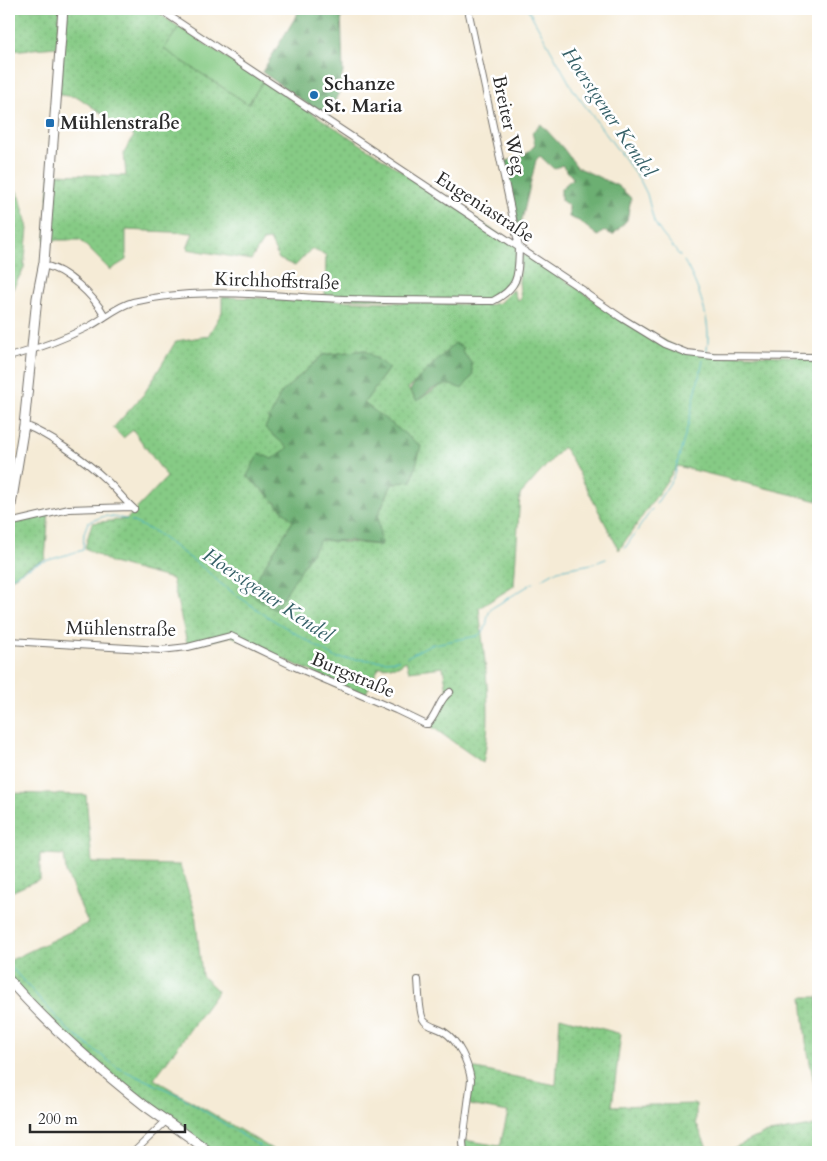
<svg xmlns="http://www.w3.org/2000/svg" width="827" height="1161" font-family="Cardo,serif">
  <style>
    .grass { fill: url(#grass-dots); stroke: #587b58; fill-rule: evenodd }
    .forest { fill: url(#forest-firs); stroke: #4c6d4e }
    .garden { fill: #86cb85; stroke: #587b58 }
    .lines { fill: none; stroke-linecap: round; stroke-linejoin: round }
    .stream { stroke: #46b2c4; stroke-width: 1 }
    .street-casing { stroke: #726e67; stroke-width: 8 }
    .secondary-casing { stroke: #726e67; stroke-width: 11 }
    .street { stroke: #fff; stroke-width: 6 }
    .secondary { stroke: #fff; stroke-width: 9 }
    .poi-dot { fill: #1f6fb2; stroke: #fff; stroke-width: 2 }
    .labels { text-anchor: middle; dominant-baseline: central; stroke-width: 5; stroke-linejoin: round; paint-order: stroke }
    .poi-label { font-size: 19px; font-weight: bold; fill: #2b2b2b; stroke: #fff; text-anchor: start }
    .street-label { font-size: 19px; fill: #2b2b2b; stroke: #fff }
    .water-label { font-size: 20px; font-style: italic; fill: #366168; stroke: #fff }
  </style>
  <defs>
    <pattern id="grass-dots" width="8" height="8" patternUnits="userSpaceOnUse" patternTransform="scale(1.25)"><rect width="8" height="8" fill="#86cb85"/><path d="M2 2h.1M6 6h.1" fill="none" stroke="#74ae73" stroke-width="1.8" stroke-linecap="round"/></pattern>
    <pattern id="forest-firs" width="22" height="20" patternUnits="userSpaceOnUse" patternTransform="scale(1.25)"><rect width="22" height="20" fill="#6caf72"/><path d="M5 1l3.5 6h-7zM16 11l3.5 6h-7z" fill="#598f5e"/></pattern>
  </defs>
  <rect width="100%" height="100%" fill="#fff"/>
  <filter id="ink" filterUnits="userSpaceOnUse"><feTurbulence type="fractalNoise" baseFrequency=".02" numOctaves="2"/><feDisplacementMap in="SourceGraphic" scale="10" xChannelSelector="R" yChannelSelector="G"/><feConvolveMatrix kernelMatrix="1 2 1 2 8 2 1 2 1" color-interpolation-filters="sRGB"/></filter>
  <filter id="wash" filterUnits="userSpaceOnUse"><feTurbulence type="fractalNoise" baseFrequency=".0096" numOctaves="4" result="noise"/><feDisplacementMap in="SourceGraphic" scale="20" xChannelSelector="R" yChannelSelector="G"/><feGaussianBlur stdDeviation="1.12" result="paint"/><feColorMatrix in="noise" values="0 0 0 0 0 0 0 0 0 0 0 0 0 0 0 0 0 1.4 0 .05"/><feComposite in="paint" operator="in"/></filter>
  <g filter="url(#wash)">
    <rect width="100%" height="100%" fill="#f5ebd6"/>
    <!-- grass -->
    <path class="grass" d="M9,9H60L57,47L9,51Z
      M66,9H152L179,27L164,49L248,104L263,81L519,247L516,283L493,301L325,298L326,255L311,249L295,266L279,259L270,240L263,241L251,260L187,249L193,233L126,230V260L110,270L80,240H45L50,174L126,176L124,153L134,136L78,97L59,95Z
      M9,178L20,197L28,228L24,268L9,296Z
      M524,255L529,256L620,317L687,353L818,357V501L677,466L619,550L572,460L563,447L520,495L514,586L479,608C484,658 494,713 483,763L428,724L449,692L447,690L443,667L409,671L406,661L398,666L379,667L365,695L231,636L188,647L172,579L112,563L85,548L92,523L127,519L167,477L133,430L123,438L113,428L144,394L176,341L208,336L222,312V297L489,305L499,303L513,289L517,300L521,299L519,282L521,257ZM455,343L471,363L454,385L443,384L417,401L408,389ZM365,350L389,368L364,403L392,484L378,515L380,545L320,540L248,592L293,521L270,497L247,476L288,448L323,355Z
      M49,511L45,559L25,568L9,581V522Z
      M9,793L86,795L92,863L180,865L195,912L202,976L218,991L154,1079L277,1152H205L112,1079L9,980V961L88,923L66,872L64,855L40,854V879L9,893Z
      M802,997H818V1104L806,1042Z
      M560,1017L621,1034L612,1106L696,1104V1123L709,1152H465L464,1140L500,1146L508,1112L470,1105L468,1102L474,1081L471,1068L556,1085Z
      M818,1125V1152H725L763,1134Z"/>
    <!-- forest -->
    <path class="forest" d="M292,9H341L343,72L339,92L327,118L262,72L298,13Z
      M541,124L563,148L577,167L618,186L631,198L627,220L613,235L604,231L598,236L579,221L569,217V206L561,200V189L573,178L562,165L554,169L540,156L536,160L521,224L517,223L504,162L525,155L535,145L532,132Z
      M455,343L464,348L462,351L471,363L473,375L462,389C442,379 432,389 417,401L410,390L416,381Z
      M365,350L389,368L364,403L421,446L412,481L392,484L378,515L381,545L350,541L320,540L275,610L248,592L293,521L270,497L247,476L259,453L272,459L288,448L265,428L281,393L323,355Z"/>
    <!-- garden -->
    <path class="garden" d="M179,27L263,81L248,104L164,49Z"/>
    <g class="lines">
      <!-- stream -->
      <path class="stream" d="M528,9L574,91L640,180L647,194L654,222L662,234L680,256
        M684,261C698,284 714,327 706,353
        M656,504L673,478L688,425L703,360
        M131,521L155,532L206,570L221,584L265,615L336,658L386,661L399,660
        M625,548L652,509
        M9,578L38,563L83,550L84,533L88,522L105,516L127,519
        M542,579L558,570L592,564L606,559
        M407,657L429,645L477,636C492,627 483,619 492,608L533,583
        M9,965L68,1030L118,1068L179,1095L269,1152"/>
    </g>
  </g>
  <g filter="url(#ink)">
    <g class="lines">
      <!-- street casing -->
      <g class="street-casing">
        <path id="street" d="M159,9L583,290L588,295L620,317L664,344L687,353L713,356L818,357
          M43,265C66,269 94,296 105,316
          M9,357C37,349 64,339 90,326C105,318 117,306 133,302C194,287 260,295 322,298C379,301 436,300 493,301C520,287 518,275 519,247L468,9
          M24,425C48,434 85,460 104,478C115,488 123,499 134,509
          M9,523L69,509L131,507
          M9,641L161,650L188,647L231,636L293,666L396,710L425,724H428C437,715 439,699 450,692
          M418,980C419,990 419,1011 423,1019C426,1026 436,1027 443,1031C459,1041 468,1062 471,1080L463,1142L464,1152
          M134,1152L166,1121"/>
      </g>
      <!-- secondary casing -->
      <g class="secondary-casing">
        <path id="secondary" d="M9,510L11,505L24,425L37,298L44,262L63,9
          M9,980C49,1026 96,1067 144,1105C165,1121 189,1135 209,1152"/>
      </g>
      <!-- street -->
      <use href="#street" class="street"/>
      <!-- secondary -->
      <use href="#secondary" class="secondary"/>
    </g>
  </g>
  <!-- markers -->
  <g class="poi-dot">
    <circle cx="314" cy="95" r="5"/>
    <rect x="45" y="118" width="10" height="10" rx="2.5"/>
  </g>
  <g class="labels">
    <!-- poi labels -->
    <g class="poi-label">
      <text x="324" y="84">Schanze<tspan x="324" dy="22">St. Maria</tspan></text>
      <text x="60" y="123">Mühlenstraße</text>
    </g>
    <!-- street labels -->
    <g class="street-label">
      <text transform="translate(509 125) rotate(78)">Breiter Weg</text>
      <text transform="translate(485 207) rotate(33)">Eugeniastraße</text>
      <text transform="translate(277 281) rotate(2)">Kirchhoffstraße</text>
      <text transform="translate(121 629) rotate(1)">Mühlenstraße</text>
      <text transform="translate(353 675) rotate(23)">Burgstraße</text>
    </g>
    <!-- water labels -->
    <g class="water-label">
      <text transform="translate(609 112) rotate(56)">Hoerstgener Kendel</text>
      <text transform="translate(268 595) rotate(34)">Hoerstgener Kendel</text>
    </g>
  </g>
  <!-- margin -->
  <rect width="827" height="1161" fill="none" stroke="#fff" stroke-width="30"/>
  <!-- scale -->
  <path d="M30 1124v8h155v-8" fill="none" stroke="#2b2b2b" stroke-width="2.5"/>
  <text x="38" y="1124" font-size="15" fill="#2b2b2b" stroke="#ffffff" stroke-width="4" paint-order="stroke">200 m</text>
</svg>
